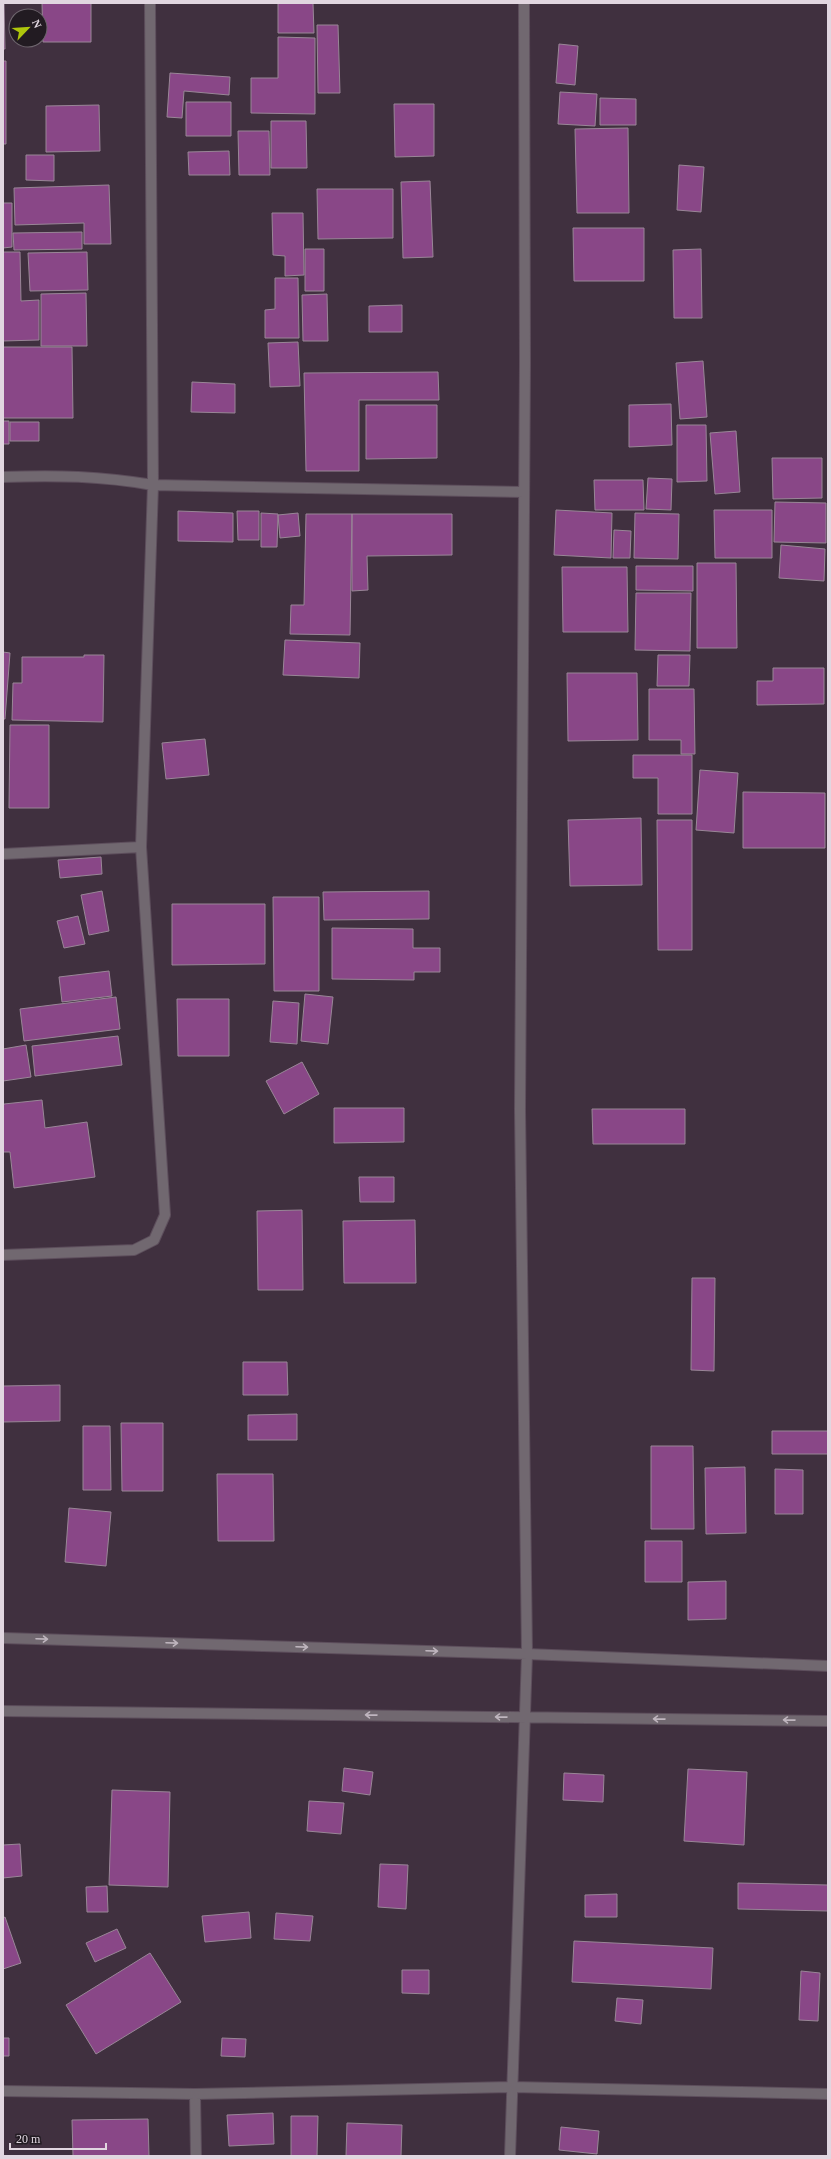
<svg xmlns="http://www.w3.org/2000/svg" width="831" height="2159" font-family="Georgia,serif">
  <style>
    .building { fill: #894787; stroke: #998697 }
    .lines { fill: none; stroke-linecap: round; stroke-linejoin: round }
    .minor-casing { stroke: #5d4e5c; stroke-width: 12 }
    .minor { stroke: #716870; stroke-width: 10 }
    .oneway { stroke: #bfb5be }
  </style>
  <rect width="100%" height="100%" fill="#40303f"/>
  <!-- building -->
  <path class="building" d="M3,3H4L5,49H3Z
    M42,3H91V42H43Z
    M278,3H313L314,33H278Z
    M317,25H338L340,93H318Z
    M278,37L315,38V114L251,113V78H278Z
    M559,44L578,46L575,85L556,83Z
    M3,61H6V144H3Z
    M170,73L230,77L229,95L184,91L182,118L167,117Z
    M560,92L597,94L595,126L558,124Z
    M600,98L636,99V125H600Z
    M186,102H231V136H186Z
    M394,104H434V156L395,157Z
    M99,105L100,151L46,152V106Z
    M271,121H306L307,168H271Z
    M628,128L629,213H577L575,129Z
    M238,131H269L270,175H239Z
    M229,151L230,175H189L188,152Z
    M26,155H54V181L26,180Z
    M679,165L704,167L701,212L677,210Z
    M430,181L433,257L403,258L401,182Z
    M109,185L111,244H84V223L15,225L14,188Z
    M317,189H393V238L318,239Z
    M3,203H12V247L3,248Z
    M272,213H303L304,275L285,276V256L273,255Z
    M573,228H644V281H574Z
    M82,232V249L14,250L13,233Z
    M305,249H324V291H305Z
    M701,249L702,318H674L673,250Z
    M3,252H20L21,301L39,300V340L3,341Z
    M87,252L88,290L30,291L28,253Z
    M275,278H298L299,338H265V310L275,309Z
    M86,293L87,346H41V294Z
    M327,294L328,341H303L302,295Z
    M402,305V332H369V306Z
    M298,342L300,386L270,387L268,343Z
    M3,347H72L73,418H3Z
    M703,361L707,417L680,419L676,363Z
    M438,372L439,400H359V471H306L304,373Z
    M192,382L235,384V413L191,412Z
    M671,404L672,445L629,447V405Z
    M366,405H437V458L366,459Z
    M3,421H9V444H3Z
    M10,422H39V441H10Z
    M677,425H706L707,481L677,482Z
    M736,431L740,492L715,494L710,433Z
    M772,458H822V498L773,499Z
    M648,478L672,479L671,510L646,509Z
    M594,480H643L644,510H595Z
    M775,502L826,503V543L774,542Z
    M556,510L612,513L611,558L554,555Z
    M714,510H772V558H715Z
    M178,511L233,513V542L178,541Z
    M237,511H259V540H238Z
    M261,513L278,514L277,547H261Z
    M298,513L300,536L280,538L278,515Z
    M635,513L679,514L678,559L634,558Z
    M306,514H352L350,635L290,634L291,605H304Z
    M352,514H452V555L367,556L368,590L352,591Z
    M614,530L631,531L630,558H613Z
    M781,545L825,549L824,581L779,578Z
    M697,563H736L737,648H697Z
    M636,566H693V591L636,590Z
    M562,567H627L628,632H563Z
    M636,593H691L690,651L635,650Z
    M285,640L360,643L359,678L283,675Z
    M3,652L10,653L5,719H3Z
    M84,655H104L103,722L12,720L13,683H22V657H84Z
    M658,655H690L689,686H657Z
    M773,668H824V704L757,705V681H773Z
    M567,673H637L638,740L568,741Z
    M649,689H694L695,754H681V740H649Z
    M10,725H49V808H9Z
    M205,739L209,775L166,779L162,743Z
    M633,755H692V814H658V778H633Z
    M700,770L738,773L734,833L696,830Z
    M743,792L825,793V848H743Z
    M641,818L642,885L570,886L568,820Z
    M657,820H692V950H658Z
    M101,857L102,874L60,878L58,860Z
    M102,891L109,931L89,935L81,895Z
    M429,891V919L324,920L323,892Z
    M273,897H319V991H274Z
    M172,904H265V964L172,965Z
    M78,916L85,944L64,948L57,921Z
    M332,928L413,929V948H440V972H414V980L332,979Z
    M109,971L112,996L62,1002L59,977Z
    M305,994L333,997L328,1044L301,1041Z
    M116,997L120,1029L24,1041L20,1009Z
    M177,999H229V1056H178Z
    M273,1001L299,1003L297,1044L270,1042Z
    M118,1036L122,1065L35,1076L32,1046Z
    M26,1045L31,1077L3,1081V1049Z
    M302,1062L319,1094L284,1114L266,1081Z
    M42,1100L45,1128L87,1122L95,1177L14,1188L10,1152H3V1107L4,1104Z
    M334,1108H404V1142L334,1143Z
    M592,1109H685V1144H593Z
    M359,1177H394V1202H360Z
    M302,1210L303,1290H258L257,1211Z
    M415,1220L416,1283H344L343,1221Z
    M692,1278H715L714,1371L691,1370Z
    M243,1362H287L288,1395H243Z
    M60,1385V1421L3,1422V1386Z
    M297,1414V1440H248V1415Z
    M121,1423H163V1491H122Z
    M83,1426H110L111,1490H83Z
    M772,1431H828V1454H772Z
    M651,1446H693L694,1529H651Z
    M745,1467L746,1533L706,1534L705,1468Z
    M775,1469L803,1470V1514H775Z
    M217,1474H273L274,1541H218Z
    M69,1508L111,1512L106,1566L65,1562Z
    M645,1541H682V1582H645Z
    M726,1581V1619L688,1620V1582Z
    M344,1768L373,1772L370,1795L342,1791Z
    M688,1769L747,1772L744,1845L684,1841Z
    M564,1773L604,1775L603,1802L563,1800Z
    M112,1790L170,1792L168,1887L109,1885Z
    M309,1801L344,1803L341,1834L307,1831Z
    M20,1844L22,1876L3,1878V1845Z
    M380,1864L408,1865L406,1909L378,1907Z
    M738,1883L828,1885V1911L738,1909Z
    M107,1886L108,1912H87L86,1887Z
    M617,1894V1917H585V1895Z
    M249,1912L251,1938L205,1942L202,1916Z
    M276,1913L313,1916L310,1941L274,1939Z
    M5,1917L21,1963L3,1969V1918Z
    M117,1929L126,1948L95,1962L86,1943Z
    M574,1941L713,1948L711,1989L572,1982Z
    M150,1953L181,2002L96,2054L66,2005Z
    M402,1970H429V1994L402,1993Z
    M801,1971L820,1973L818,2021L799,2020Z
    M617,1998L643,2000L641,2024L615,2021Z
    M3,2038H9V2056H3Z
    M222,2038L246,2039L245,2057L221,2056Z
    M273,2113L274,2144L229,2146L227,2115Z
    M291,2116H318L317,2156H291Z
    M148,2119L149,2156H73L72,2120Z
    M347,2123L402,2125L401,2156H346Z
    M561,2127L599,2131L597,2154L559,2150Z"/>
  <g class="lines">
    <!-- minor casing -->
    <g class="minor-casing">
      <path id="minor" d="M3,477C56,475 101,476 153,485L524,492
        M3,854L141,847
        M3,1255L134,1250L154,1240L165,1215L141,847L153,485L150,3
        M3,1638L527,1654L828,1666
        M3,1711L828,1721
        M3,2091L195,2094L512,2087L828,2094
        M195,2094L196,2156
        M510,2156L527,1654L520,1110L525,363L524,3"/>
    </g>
    <!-- minor -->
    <use href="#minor" class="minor"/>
  </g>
  <!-- one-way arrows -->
  <defs><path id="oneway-shaft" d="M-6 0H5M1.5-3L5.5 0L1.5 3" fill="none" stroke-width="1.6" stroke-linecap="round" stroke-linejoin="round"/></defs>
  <g class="oneway">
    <use href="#oneway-shaft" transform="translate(42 1639) rotate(2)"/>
    <use href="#oneway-shaft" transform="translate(172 1643) rotate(2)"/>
    <use href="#oneway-shaft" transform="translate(302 1647) rotate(2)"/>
    <use href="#oneway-shaft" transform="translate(432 1651) rotate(2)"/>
    <use href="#oneway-shaft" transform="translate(371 1715) rotate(-179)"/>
    <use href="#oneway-shaft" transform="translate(501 1717) rotate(-179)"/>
    <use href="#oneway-shaft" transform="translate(659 1719) rotate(-179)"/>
    <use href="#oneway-shaft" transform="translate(789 1720) rotate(-179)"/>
  </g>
  <!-- border -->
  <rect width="831" height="2159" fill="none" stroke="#e1d6e0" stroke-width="8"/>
  <!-- north arrow -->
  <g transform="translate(28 28) rotate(65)"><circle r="19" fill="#221b22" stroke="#6e666e"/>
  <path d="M0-3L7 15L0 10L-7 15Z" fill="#aec60c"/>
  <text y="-6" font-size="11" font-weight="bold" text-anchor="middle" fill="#e1d6e0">N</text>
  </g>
  <!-- scale -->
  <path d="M10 2143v6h96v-6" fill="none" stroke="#e1d6e0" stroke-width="2"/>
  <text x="16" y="2143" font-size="12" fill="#e1d6e0" stroke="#221b22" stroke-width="3" paint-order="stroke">20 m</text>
</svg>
